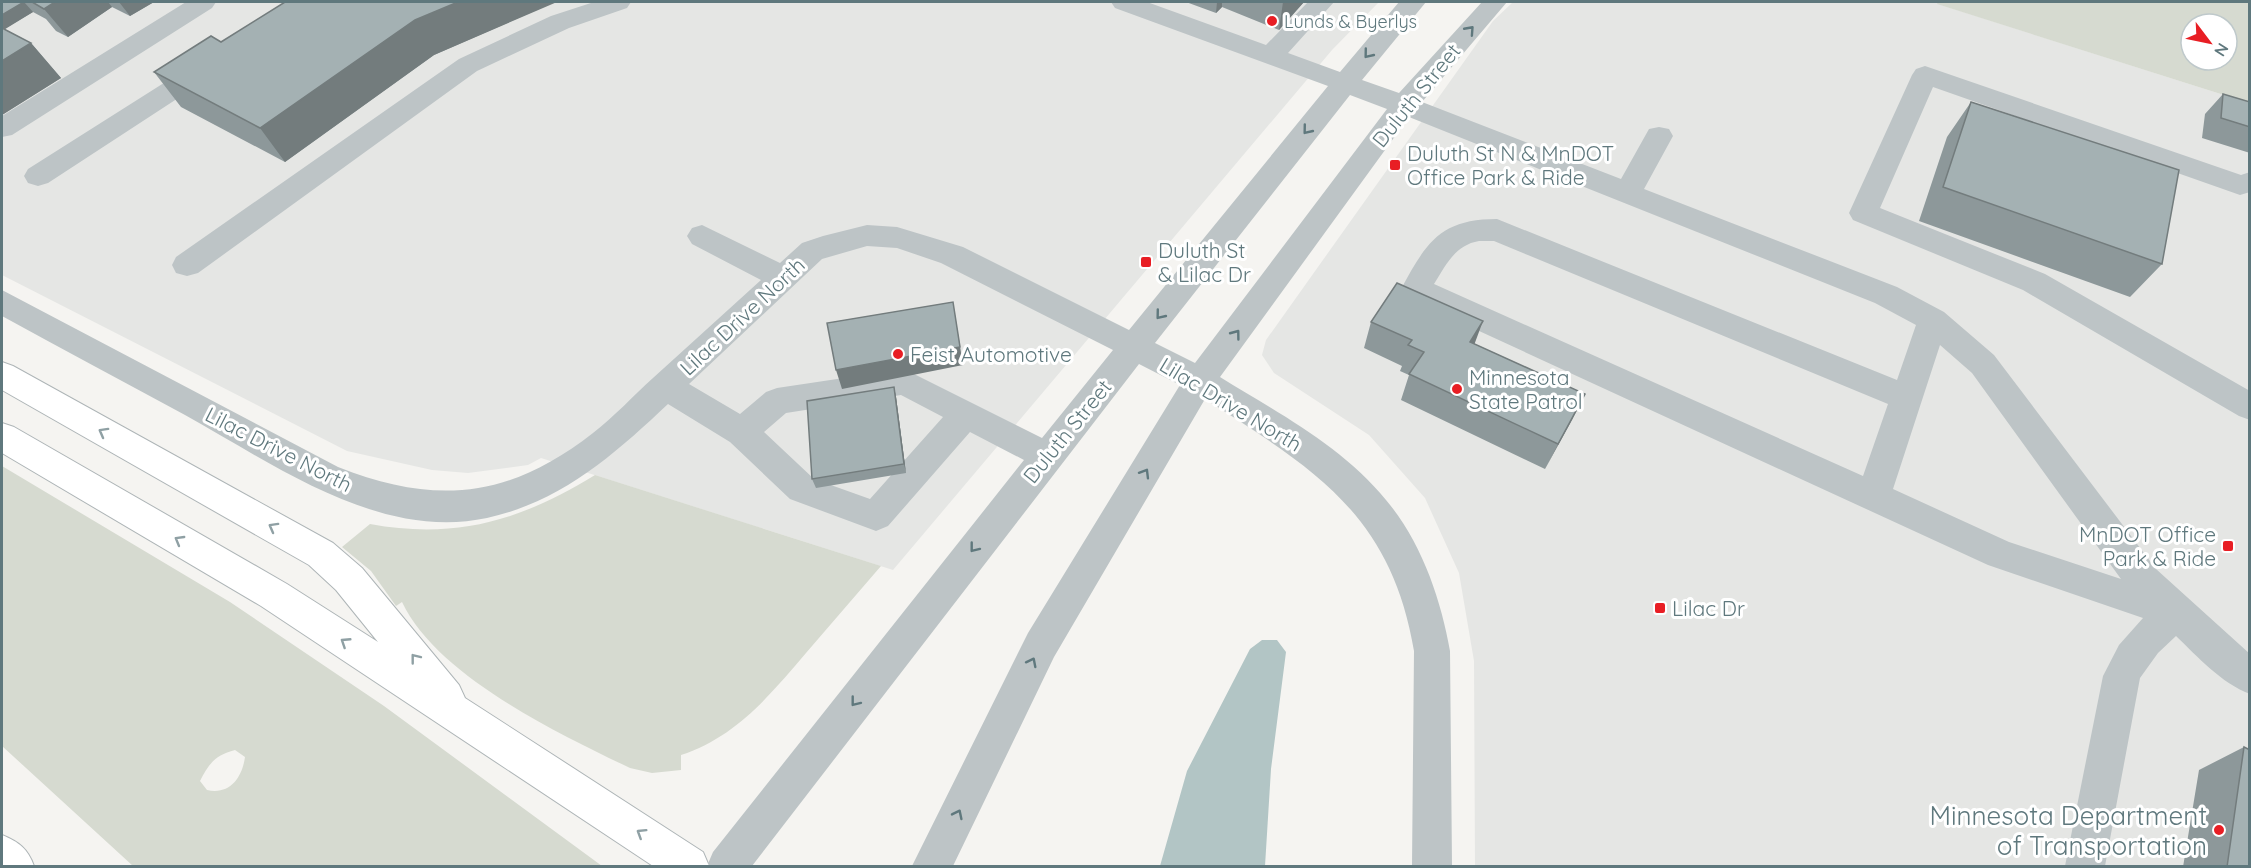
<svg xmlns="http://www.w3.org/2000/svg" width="2251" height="868" font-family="Quicksand,sans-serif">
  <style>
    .built { fill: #e5e6e4 }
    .green { fill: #d6dad0; fill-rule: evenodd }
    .water { fill: #b2c5c5 }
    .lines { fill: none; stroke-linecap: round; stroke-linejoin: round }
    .highway-casing { stroke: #aeb5b7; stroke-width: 2 }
    .minor { fill: #bdc4c6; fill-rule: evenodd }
    .highway { fill: #fff; fill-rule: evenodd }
    .wall { fill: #8d989a }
    .shaded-wall { fill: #737c7d }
    .building { fill: #a4b1b3; stroke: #737c7d; stroke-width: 1.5 }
    .oneway { stroke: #5f787d }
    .oneway2 { stroke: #8fa0a4 }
    .poi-dot { fill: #e81e24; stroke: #fff; stroke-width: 2 }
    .labels { text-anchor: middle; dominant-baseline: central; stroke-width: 6; stroke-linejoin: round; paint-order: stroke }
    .far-poi-label { font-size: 18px; fill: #5f787d; stroke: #fff; text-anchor: start }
    .street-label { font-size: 21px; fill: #5f787d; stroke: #fff }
    .poi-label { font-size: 21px; fill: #5f787d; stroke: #fff; text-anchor: start }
    .near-poi-label { font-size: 26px; fill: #5f787d; stroke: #fff; text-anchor: end }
  </style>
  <rect width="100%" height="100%" fill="#f5f4f1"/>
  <!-- built -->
  <path class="built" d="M2,2H1379L1332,50L893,570L541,458L528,465L468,473L432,470L347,451L2,275Z
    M1513,2H1938V4L2249,103V866H1475L1474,661L1459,573L1425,498L1369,435L1274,373L1262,355L1266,340L1493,21Z"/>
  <!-- green -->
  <path class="green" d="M1938,2H2249V103L1937,4ZM2191,24H2227V60H2191Z
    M2,466L230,602L384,706L602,866H133L2,746ZM235,750L245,757C242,778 230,795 207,790L200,781C209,763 216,755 235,750Z
    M595,475L881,566C856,595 831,624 806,653C770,695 736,737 681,755V770L652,773L630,768C559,734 437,676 402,602L396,606L371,571L342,547L370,524C456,540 522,520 595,475Z"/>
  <!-- water -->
  <path class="water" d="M1262,640H1277L1286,652L1271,769L1265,866H1160L1187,771L1250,649Z"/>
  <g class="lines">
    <!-- highway casing -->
    <g class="highway-casing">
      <path id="highway" d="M2,362L13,366L333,543L362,568L459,685L465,698L703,852L709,866H653L261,606L2,453V423L14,427L287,584L378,642L336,590L309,565L2,390Z
        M2,835C19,842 28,849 34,866H2Z"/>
    </g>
    <!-- minor -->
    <path class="minor" d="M186,2H216L212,8L12,135L2,137V116Z
      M594,2H631L627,8L569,28L477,71L198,273L187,276L176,273L172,265L176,257L459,59L551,16Z
      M1111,2H1147L1266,45L1308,2H1334L1288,53L1340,72L1399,2H1426L1362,80L1399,93L1482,2H1507L1422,102L1621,179L1649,129L1659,127L1669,129L1673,136L1644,189L1897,287L1944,312L1994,355L2156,569L2250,654V694C2221,683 2198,657 2176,636L2158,653L2140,678L2105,866H2065L2103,676L2119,645L2143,618L1988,565L1405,297L1401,289C1426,243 1440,219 1497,219L1897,380L1916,325L1875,303L1409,117L1220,377C1278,413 1342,446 1386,500C1421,541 1441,599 1450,651L1452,866H1412L1414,651C1391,514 1314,469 1205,399L1054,657L953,866H912L1028,633L1180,385L1139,364L752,866H707L713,852L1024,460L970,432L888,526L876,531L790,499L730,442L668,404C615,454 561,502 487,518C378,541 274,464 185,415C124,382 62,349 2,316V290L338,467C436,506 510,498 593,433C615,416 633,396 653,378C689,345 725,313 761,280L692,244L687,236L692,228L702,225L780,263L802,243L823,236L867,225L897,227L963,247L1129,330L1328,86L1115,8ZM1350,95L1387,109L1195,363L1155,343ZM1479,241H1494L1888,404L1863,476L1434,284C1446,265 1455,245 1479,241ZM867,246L897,248L941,263L1113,350L1042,438L904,369L777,388L766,392L740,414L689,384L822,259ZM1940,345L1972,373L2121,579L2009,542L1893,489ZM901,395L943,417L870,499L814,479L764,432L786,413Z
      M206,59L215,62L219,68L215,74L48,183L38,186L28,183L24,176L28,169L197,62Z
      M1925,66L2241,175L2250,172V192L2240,195L1933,87L1880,208L2045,274L2250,391V420L2239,416L2023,290L1853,220L1849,213L1912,75L1916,69Z"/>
    <!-- highway -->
    <use href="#highway" class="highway"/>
  </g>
  <!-- wall -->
  <path class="wall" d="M2,2H154L130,16L112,7L68,37L56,31L46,19L33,12L4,29L31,43L61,78L2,115Z
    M555,2L434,55L285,162L181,107L154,72L221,42Z
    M1186,2H1304L1279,30L1222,7L1216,13Z
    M2223,94L2250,102V153L2202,138L2205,114Z
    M1971,102L2162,264L2130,297L1919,221L1947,137Z
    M1371,322L1475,344L1585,394L1545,469L1401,400L1409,375L1400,371L1402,366L1364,348Z
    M894,387L896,397L906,473L816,488L812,479Z
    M2244,747L2250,867H2183L2199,770Z"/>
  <!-- shaded-wall -->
  <path class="shaded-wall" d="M24,2L33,12L2,31V15Z
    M55,2H108L112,7L68,37L44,9Z
    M119,2H154L130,16Z
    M458,2H557L434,55L285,162L260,128L415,20Z
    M1217,2H1222V7L1216,13Z
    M1283,2H1304L1279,30Z
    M31,43L61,78L2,115V61Z
    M953,302L963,365L842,389L836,370Z
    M1483,321L1473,348L1470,342Z
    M894,387L896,397L906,473L904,464Z
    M1585,394L1572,420L1545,469L1558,444Z"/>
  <!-- building -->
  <path class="building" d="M2,2H24L2,15Z
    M32,2H55L44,9Z
    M285,2H458L415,20L260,128L154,72L211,36L221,42Z
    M2,28L31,43L2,61Z
    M2223,94L2250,102V127L2221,118Z
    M1971,102L2179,170L2162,264L1943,187Z
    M1397,283L1483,321L1470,342L1585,394L1558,444L1409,374L1424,352L1408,345L1412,340L1371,322Z
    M953,302L960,347L836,370L827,323Z
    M894,387L904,464L812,479L807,401Z
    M2244,747L2250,750V867H2227Z"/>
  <!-- one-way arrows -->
  <defs><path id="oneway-chevron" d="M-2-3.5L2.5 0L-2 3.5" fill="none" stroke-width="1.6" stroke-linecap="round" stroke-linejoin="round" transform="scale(1.5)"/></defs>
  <g class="oneway">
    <use href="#oneway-chevron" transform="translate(1470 30) rotate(-48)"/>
    <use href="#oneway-chevron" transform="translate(1368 54) rotate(129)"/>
    <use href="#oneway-chevron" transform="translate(1307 130) rotate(129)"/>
    <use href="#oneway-chevron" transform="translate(1160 315) rotate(129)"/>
    <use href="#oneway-chevron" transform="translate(1236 334) rotate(-53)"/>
    <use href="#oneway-chevron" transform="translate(1145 473) rotate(-59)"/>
    <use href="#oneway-chevron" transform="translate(974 548) rotate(128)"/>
    <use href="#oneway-chevron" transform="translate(1032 662) rotate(-63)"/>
    <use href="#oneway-chevron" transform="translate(855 702) rotate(128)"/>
    <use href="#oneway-chevron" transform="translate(958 814) rotate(-64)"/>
  </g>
  <g class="oneway2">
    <use href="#oneway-chevron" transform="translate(103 432) rotate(-151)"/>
    <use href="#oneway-chevron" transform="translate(273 527) rotate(-151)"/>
    <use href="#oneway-chevron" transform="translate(179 540) rotate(-150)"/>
    <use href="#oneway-chevron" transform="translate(345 642) rotate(-147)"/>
    <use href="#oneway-chevron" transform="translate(415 658) rotate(-128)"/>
    <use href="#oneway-chevron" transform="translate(641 833) rotate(-148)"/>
  </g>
  <!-- markers -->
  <g class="poi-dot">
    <circle cx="1272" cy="21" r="6"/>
    <rect x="1389" y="159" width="12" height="12" rx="3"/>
    <rect x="1140" y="256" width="12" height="12" rx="3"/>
    <circle cx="898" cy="354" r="6"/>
    <circle cx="1457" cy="389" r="6"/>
    <rect x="2222" y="540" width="12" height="12" rx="3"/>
    <rect x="1654" y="602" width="12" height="12" rx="3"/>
    <circle cx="2219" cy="830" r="6"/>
  </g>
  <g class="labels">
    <!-- far-poi labels -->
    <g class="far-poi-label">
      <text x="1284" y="21">Lunds &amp; Byerlys</text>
    </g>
    <!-- street labels -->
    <g class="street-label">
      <text transform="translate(1416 95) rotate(-51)">Duluth Street</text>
      <text transform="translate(742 316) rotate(-43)">Lilac Drive North</text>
      <text transform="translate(1231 404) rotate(31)">Lilac Drive North</text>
      <text transform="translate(1067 431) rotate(-51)">Duluth Street</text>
      <text transform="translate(279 449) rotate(27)">Lilac Drive North</text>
    </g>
    <!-- poi labels -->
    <g class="poi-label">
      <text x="1407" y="153">Duluth St N &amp; MnDOT<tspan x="1407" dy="24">Office Park &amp; Ride</tspan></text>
      <text x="1158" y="250">Duluth St<tspan x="1158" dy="24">&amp; Lilac Dr</tspan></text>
      <text x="910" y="354">Feist Automotive</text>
      <text x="1469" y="377">Minnesota<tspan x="1469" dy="24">State Patrol</tspan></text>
      <text x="2216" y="534" text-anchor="end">MnDOT Office<tspan x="2216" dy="24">Park &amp; Ride</tspan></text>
      <text x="1672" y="608">Lilac Dr</text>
    </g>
    <!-- near-poi labels -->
    <g class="near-poi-label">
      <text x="2207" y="815">Minnesota Department<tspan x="2207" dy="30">of Transportation</tspan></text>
    </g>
  </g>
  <!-- border -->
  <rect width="2251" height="868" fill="none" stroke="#5f787d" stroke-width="6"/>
  <!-- north arrow -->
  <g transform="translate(2209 42) rotate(122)"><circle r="28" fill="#ffffff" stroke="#bfc9cb" stroke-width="1.5"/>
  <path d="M0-4.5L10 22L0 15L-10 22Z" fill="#e81e24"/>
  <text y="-9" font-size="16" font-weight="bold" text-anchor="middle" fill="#5f787d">N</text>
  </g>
</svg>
